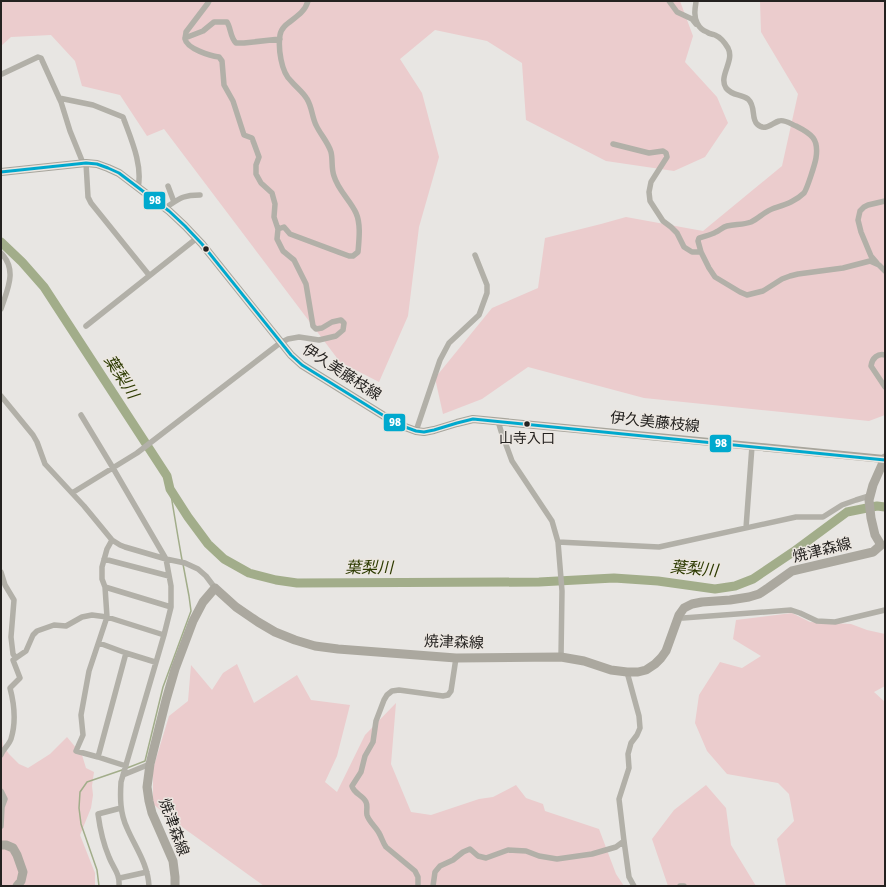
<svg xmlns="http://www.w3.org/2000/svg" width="886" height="887" font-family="Signika,'Noto Sans JP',sans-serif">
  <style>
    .green { fill: #ebcccd }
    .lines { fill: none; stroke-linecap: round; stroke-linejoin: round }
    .stream { stroke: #a2ad8a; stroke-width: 1.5 }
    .river { stroke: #a2ad8a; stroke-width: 9 }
    .minor { stroke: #b2b0a8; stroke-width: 5.5 }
    .secondary { stroke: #a7a59c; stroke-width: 8 }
    .primary { stroke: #aba89f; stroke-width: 9 }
    .bus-1-casing { stroke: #ebe6e0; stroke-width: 6 }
    .bus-1 { stroke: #00a9ce; stroke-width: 3 }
    .bus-dot { fill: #242220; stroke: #ebe6e0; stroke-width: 1.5 }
    .labels { text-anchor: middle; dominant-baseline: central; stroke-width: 3; stroke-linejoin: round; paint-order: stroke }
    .bus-label { font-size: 14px; fill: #242220; stroke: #ebe6e0 }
    .street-label { font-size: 15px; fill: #242220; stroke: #ebe6e0 }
    .water-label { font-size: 16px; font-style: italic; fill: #2c3a00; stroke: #ebe6e0 }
    .line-badge { stroke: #ebe6e0; stroke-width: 1.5 }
    .badge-label { font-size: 11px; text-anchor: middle; font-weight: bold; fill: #fff }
  </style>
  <rect width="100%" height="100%" fill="#e8e6e3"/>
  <!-- green -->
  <path class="green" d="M1,1H680L693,36L685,62L717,97L728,123L705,157L674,171L606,161L526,120L522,63L487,41L435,30L400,59L422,93L439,157L419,227L408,316L379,382L340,362L164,129L147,136L120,95L82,86L75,61L51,35L11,37L1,46Z
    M760,1H885V415L869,421L644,398L528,367L482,399L443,414L435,378L492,308L538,288L545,238L601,224L626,217L703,231L782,166L798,94L761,32Z
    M792,613L810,622L851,624L867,630L885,634V686L874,692L885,702V886H786L777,839L794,821L789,794L778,783L727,774L707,751L695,723L699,695L720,662L742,668L761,656L733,639L736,620Z
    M237,664L254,703L297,675L311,700L350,705L337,756L325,782L337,792L365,735L396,703L391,764L411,812L431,815L479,799L493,797L516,785L526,798L543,804L545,811L599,829L616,874L624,886H264L178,824L153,804V769L169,716L188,701L191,665L212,690L223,673Z
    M1,726L3,746L9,754L19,764L28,768L50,754L67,737L82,755L86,768L94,772L92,786L93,795L91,808L80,835L95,873V886H1Z
    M706,785L726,808L731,845L756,886H668L652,839L674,810Z"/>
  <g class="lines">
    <!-- stream -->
    <path class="stream" d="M170,489L178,537L182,560
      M127,768L145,761L163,687L191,611L189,596L183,564
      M99,886L97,870L81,824L79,808L80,792L87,782L122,770"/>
    <!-- river -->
    <path class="river" d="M1,242L22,262L44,287L167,476L170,489L188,517L208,544L224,559L249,573L276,580L297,583L539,582L614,578L658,581L715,589L735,586L753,579L793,552L847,512L877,506L885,507"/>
    <!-- minor -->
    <path class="minor" d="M669,1L677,12L692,19L696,24
      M696,1C696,4 695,7 695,10C694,19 698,29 707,32C709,34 712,34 715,35C720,37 725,43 728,48C735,61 718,76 726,88C732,96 741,94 748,99C756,106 751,118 757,124C765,132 772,123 779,121C784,119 791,124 796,126C812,134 819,139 816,158C815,164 807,189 804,193C795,202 783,205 772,209C764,212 758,219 751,222C743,225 735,224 727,226C723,227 720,230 716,232C711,235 705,236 699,238L698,241L701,252L709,268L715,277L740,292L747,295L763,291L782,279L790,276L798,274L843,268L870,261L879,265L885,271
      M185,38L203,31L214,22H227C231,28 230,37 236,43H244L280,39
      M2,74L38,57L41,58L61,102L70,131L83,163
      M59,98L93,105L123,117C131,139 143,165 138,188
      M613,144L649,153L663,151L666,153L667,157L651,182L649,192L650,201L663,221L671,227L677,233L684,247L692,252H701
      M86,163L88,197L91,203L149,275
      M168,186L174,202
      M165,208C179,199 182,195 200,195
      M278,229L284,227L290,234L349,256H353L358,252C359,240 361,224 356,213C350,200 338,190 334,176C331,168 333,160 331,152C328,142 320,134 316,125C312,117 312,107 307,99C303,92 296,87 291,81C281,72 278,48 280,35C282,21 303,19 308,1
      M1,253C18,270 7,290 1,309
      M877,263L871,256L861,232L858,220L860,211L864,207L868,205L885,201
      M86,326L197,238
      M885,355C878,353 872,358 871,366L885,387
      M1,396L33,435L37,442L45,464L84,506L112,540L120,545L125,547L166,559L185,563L198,569L206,576L215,588
      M81,415L113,468L166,559L171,586V607L164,635L121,782C120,798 120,813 127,828C135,847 148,864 149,886
      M498,421L501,431L512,461L552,521L558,542L562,591L561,657
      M416,431L440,360L449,343L479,315L487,293V285L475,255
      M72,493L137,453L280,343L288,339L299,337L319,340L336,336L343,330L344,323L341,320L332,322L322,328L316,329L313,326L306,284L294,260L283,251L277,239L278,229L274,217L275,204L272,193L261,183L256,174V165L259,157L252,138L244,135L233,101L224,85L222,61L219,57C211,56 187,49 185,39C185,37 186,34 186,32L208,3L209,1
      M746,528L752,446
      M112,540L107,549L102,567V579L105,587L107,617L89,671L81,715L83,735L76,751L98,757L126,766
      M558,542L659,547L796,517H823L842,505L856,500L869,496
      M104,559L169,576
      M1,572L5,585L14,600L11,637L13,654L16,658
      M105,587L171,607
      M679,615L683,618L791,610L800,613L817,621L835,622L885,610
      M99,643L126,653L155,662
      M627,672L639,716L640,728L637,735L631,743L628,754L629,768L619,799L624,841L629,877L634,886
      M1,755C3,749 9,745 11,739C16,723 14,703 10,688L20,678L13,660L26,651L33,635L37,631L54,625L66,626L82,617L92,615L107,617L164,635
      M98,757L126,653
      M123,775L150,764
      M1,791L5,799L2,807L1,826
      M120,878L147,872
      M119,886C120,873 113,868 109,857C103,843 100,829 98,814L121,808
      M418,886V877L415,871L386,847C383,843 382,838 379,833C376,827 369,822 367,815C366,811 368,806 366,802C363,795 354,794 352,786L361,772L365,756L373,742L376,721L384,700L387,695L392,691L399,690L443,696L448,695L451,691L456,658
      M433,886L435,872L440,866L453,860L463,852L470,849L478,856L486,858L508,850L526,851L539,856L557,859L592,854L616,847L624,841
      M680,886H684"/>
    <!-- secondary -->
    <path class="secondary" d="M1,172L86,163L97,164L108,168L119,173L169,211L185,226L202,244L291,355L302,365L397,424L416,431L424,432L434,430L457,423L473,419L884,459"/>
    <!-- primary -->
    <path class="primary" d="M1,845H6L13,848L17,855L23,872L21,881L17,886
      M175,886V877L173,861L152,813L149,801L147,787L150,764L166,700L175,669L193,621L203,602L215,588L236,607L258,622L275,632L295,640L315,646L338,649L456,658L561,657L584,661L611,670L627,672H638L646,670L655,664L661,658L666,651L679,615L684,608L692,604L702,602L730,600L749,597L759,594L768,588L792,571L873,552L881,545L875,535L871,518L869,500L873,485L885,458"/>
    <!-- bus-1 casing -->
    <g class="bus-1-casing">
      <path id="bus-1" d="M1,172L86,163L97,164L108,168L119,173L169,211L185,226L202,244L291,355L302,365L397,424L416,431L424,432L434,430L457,423L473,419L885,460"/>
    </g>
    <!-- bus-1 -->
    <use href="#bus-1" class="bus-1"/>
  </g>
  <!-- markers -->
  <g class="bus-dot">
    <circle cx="206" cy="249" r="3.5"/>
    <circle cx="527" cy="424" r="3.5"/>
  </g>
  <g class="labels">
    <!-- bus labels -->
    <g class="bus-label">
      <text x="527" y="438">山寺入口</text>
    </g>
    <!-- street labels -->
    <g class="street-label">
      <text transform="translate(342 372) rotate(33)">伊久美藤枝線</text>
      <text transform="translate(655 422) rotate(6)">伊久美藤枝線</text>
      <text transform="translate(822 550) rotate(-14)">焼津森線</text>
      <text transform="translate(454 642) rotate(2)">焼津森線</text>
      <text transform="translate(174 827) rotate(70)">焼津森線</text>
    </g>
    <!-- water labels -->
    <g class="water-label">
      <text transform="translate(121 377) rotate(57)">葉梨川</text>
      <text x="369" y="568">葉梨川</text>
      <text transform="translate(694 569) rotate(5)">葉梨川</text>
    </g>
  </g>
  <g class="line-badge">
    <rect x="143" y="191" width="23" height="19" rx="4" fill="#00a9ce"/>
    <rect x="383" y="413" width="23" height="19" rx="4" fill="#00a9ce"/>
    <rect x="709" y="434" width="23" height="19" rx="4" fill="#00a9ce"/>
  </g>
  <g class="badge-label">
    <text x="155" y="204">98</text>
    <text x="395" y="426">98</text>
    <text x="721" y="447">98</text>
  </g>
  <!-- border -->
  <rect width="886" height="887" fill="none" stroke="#242220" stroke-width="4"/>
</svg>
